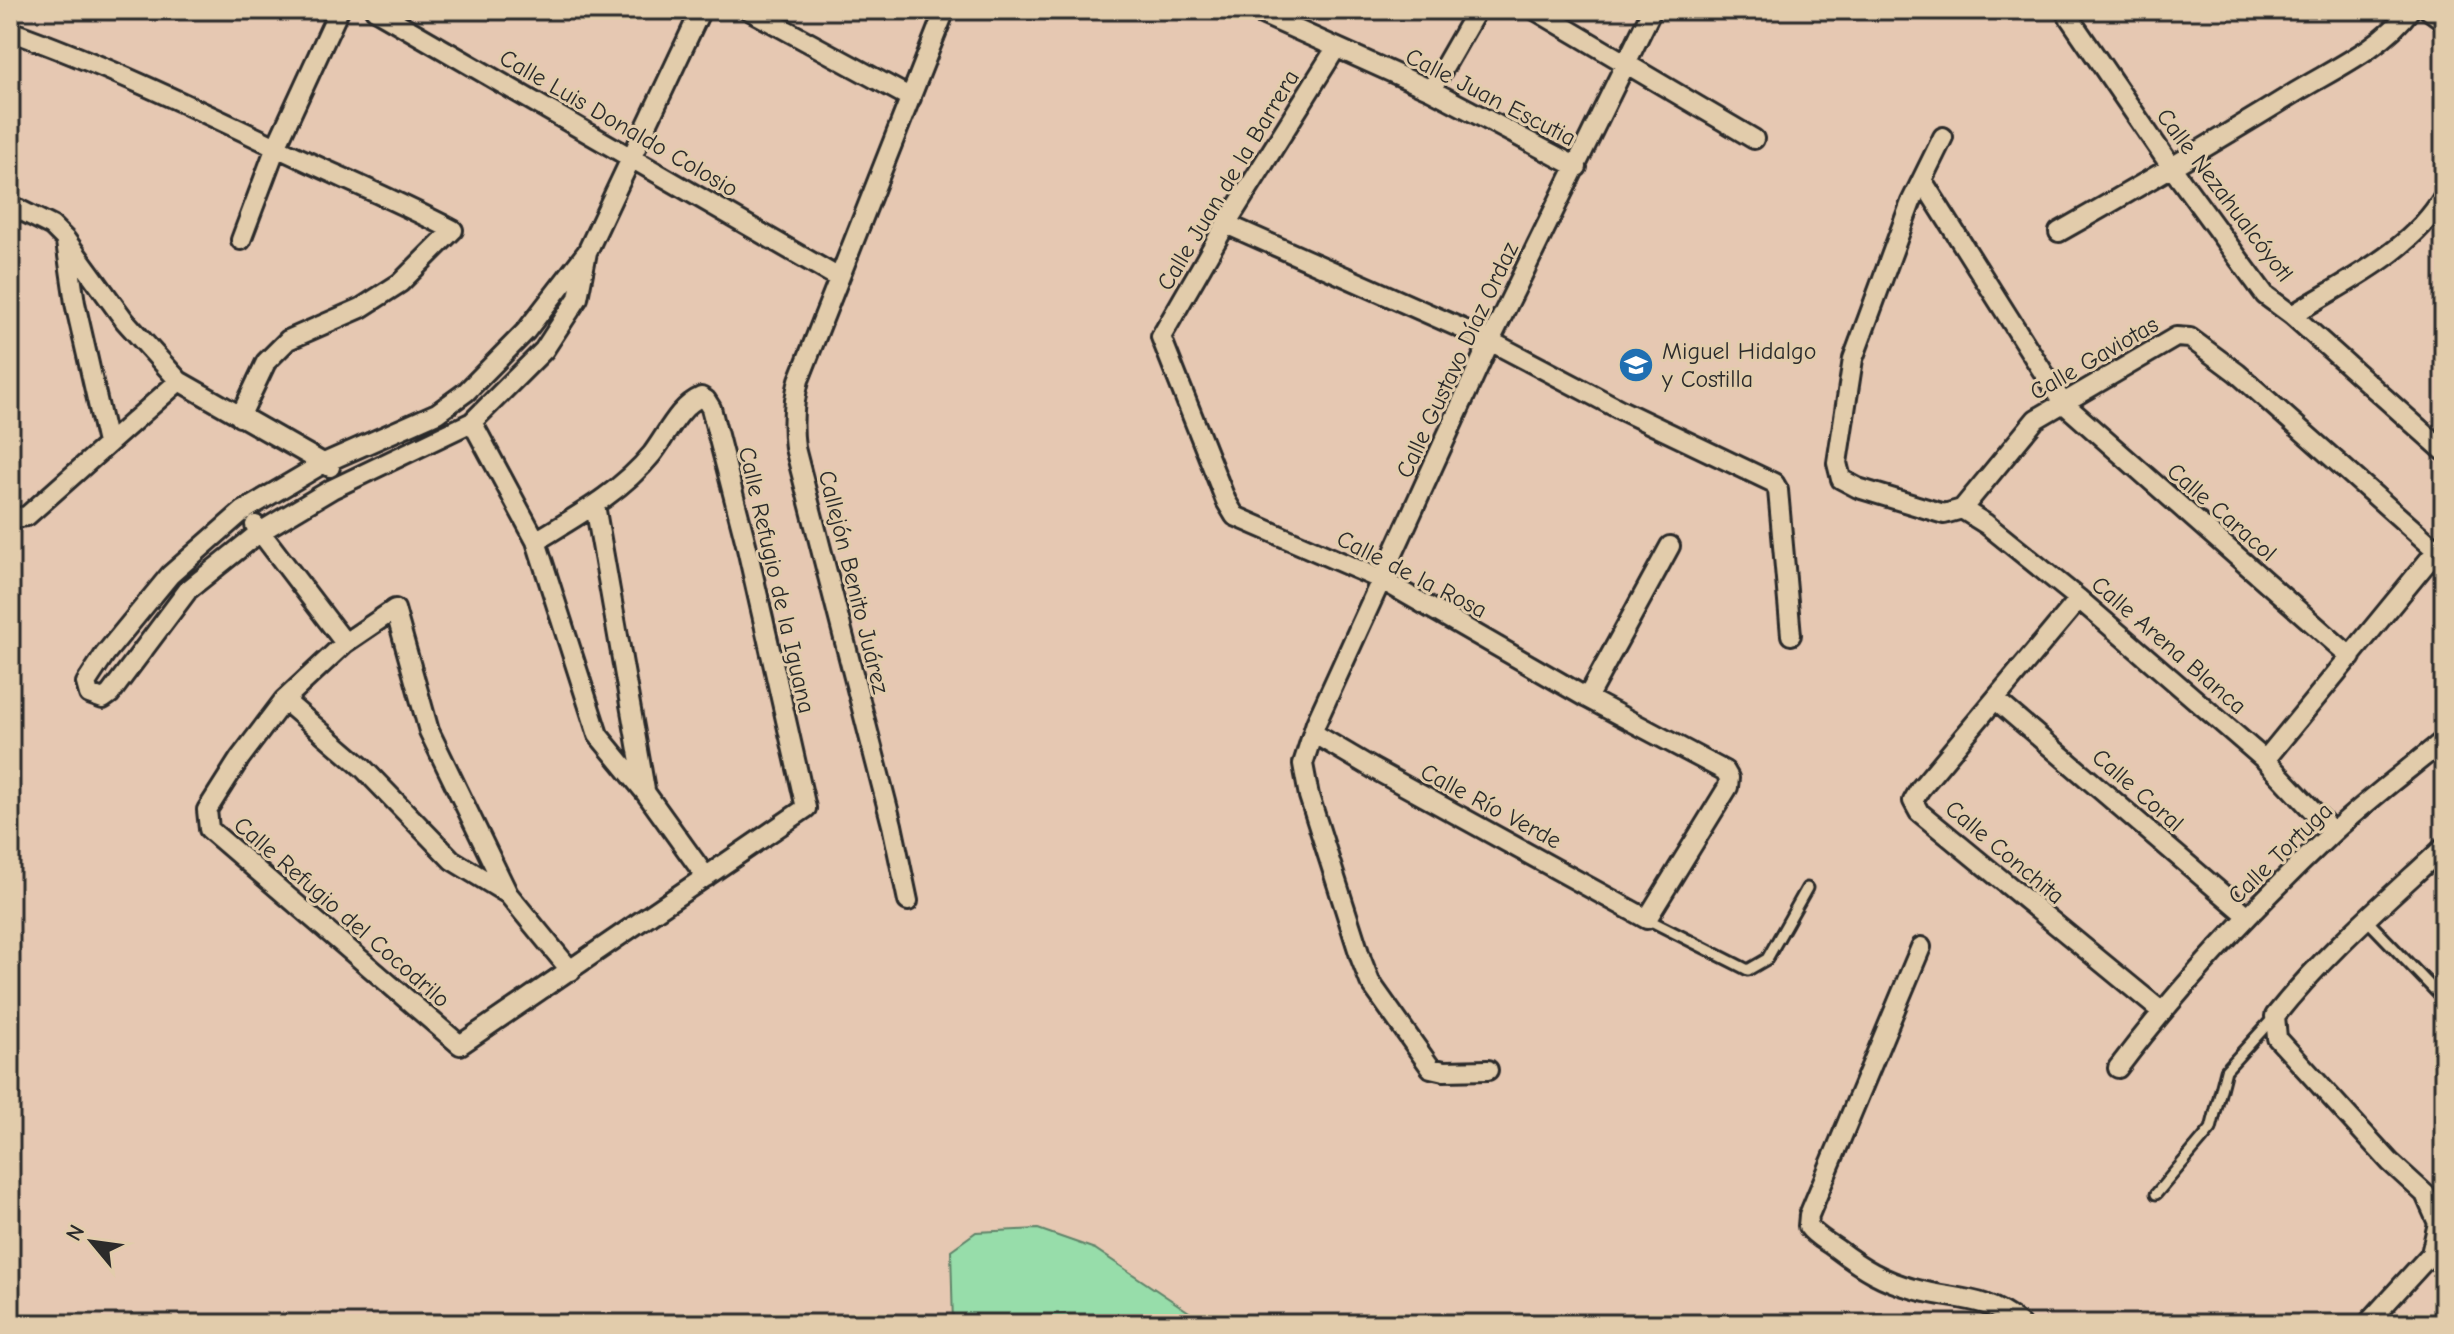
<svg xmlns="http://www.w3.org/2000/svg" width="2454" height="1334" font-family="'Comic Neue',sans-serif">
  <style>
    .green { fill: #97ddaa; stroke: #61846a; stroke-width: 2 }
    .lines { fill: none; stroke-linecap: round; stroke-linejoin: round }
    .lane-casing { stroke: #2b2b2b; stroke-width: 15 }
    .street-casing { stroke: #2b2b2b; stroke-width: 24 }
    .lane { stroke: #e2ccab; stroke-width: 9 }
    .street { stroke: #e2ccab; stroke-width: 18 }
    .labels { text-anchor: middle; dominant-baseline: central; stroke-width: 6; stroke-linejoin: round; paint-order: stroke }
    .street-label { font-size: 24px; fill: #2b2b2b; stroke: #e2ccab }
    .poi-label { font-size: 24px; fill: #2b2b2b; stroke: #e2ccab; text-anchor: start }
  </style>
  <rect width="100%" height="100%" fill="#e6c8b2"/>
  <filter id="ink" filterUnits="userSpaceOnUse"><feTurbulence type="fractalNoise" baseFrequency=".0125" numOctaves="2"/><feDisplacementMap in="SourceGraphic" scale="16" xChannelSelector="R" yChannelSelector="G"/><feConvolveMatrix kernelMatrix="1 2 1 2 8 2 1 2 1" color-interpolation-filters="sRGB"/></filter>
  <g filter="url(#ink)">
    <!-- green -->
    <path class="green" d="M1038,1229L1095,1249L1207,1324H953L951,1250L976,1232Z"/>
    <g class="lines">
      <!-- lane casing -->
      <g class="lane-casing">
        <path id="lane" d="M1647,919L1748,970L1767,959L1807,888
          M2366,919L2444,1000
          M2156,1194L2211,1129L2226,1070L2275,1016"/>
      </g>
      <!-- street casing -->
      <g class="street-casing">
        <path id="street" d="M375,10L839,278
          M749,10L911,98
          M1253,10L1431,90L1577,167
          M1535,10L1754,139
          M2064,10L2172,168L2265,295L2292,315L2444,451
          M2429,10L2444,21
          M10,31C100,63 186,104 272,145C332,174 394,199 453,230L400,283L361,308L288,340L266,362L240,417
          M1431,90L1477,10
          M1943,137L1911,202L1853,359L1837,463L1841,479L1858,488L1944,514L1962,509L2036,419L2176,337L2190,338L2237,373L2444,557
          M1922,180L2062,402L2351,657
          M10,205L52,226L66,240L125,321L179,381L330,467
          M1226,224L1490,341L1621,410L1774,483L1778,490L1791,635
          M2059,232C2139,187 2218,140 2296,92C2334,69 2383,47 2410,10
          M241,240L276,147L339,10
          M66,242L75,303L107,443
          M587,252L578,298L544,350L472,422L332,489L260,532L188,590L110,694L103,699L89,694L86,683L105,654L170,575L243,511L324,463L437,413L466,392L526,331L587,252L701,10
          M2292,315C2346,281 2411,252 2444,196
          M472,422L536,541L598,735L645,792L706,877
          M595,505L645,790
          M1962,509L1986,524L2079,599L2265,760L2333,832
          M10,516L15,518L27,516L179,381
          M255,525L345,643
          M536,541C577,516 621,492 652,454C666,436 679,406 701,397L706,400L711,408L746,544L806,808L460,1045L209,829L207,810L240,758L284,700L345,643L395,609L429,731L508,894L571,971
          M2079,599L1920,789L1913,801L1919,812L2161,1011
          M1587,698L1670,546
          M284,700L363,768L452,860L508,894
          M1996,700L2248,916
          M1313,733L1374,769L1647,919L1728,787L1729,778L1725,771L1587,698L1382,580L1235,516L1226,501L1161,337L1226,224L1336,48
          M2265,760L2442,544
          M908,901L892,825L795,448C792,424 793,403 799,380L945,10
          M1921,947L1809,1215L1808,1226C1815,1236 1826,1241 1837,1249C1862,1268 1883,1281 1914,1289C1956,1301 1983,1294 2020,1324
          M2118,1068C2182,983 2255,906 2331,834C2367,800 2407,771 2444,740
          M1488,1070L1444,1071L1431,1068L1370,982L1361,959L1309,796L1303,764L1316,723L1490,341L1652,10
          M2367,1324L2431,1254L2438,1223L2425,1194L2390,1162L2277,1038L2275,1016C2324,954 2386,901 2444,847"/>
      </g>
      <!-- lane -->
      <use href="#lane" class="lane"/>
      <!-- street -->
      <use href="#street" class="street"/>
    </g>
  </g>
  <!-- icons -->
  <defs>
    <g id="school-disc" transform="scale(1.8)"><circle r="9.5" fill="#1f6fb2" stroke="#e2ccab"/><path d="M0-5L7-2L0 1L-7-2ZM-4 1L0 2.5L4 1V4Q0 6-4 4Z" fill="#fff"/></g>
  </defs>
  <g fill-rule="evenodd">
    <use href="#school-disc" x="1636" y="365"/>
  </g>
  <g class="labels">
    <!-- street labels -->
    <g class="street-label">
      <text transform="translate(1491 97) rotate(27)">Calle Juan Escutia</text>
      <text transform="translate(619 123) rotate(30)">Calle Luis Donaldo Colosio</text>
      <text transform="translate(1228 180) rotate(-59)">Calle Juan de la Barrera</text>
      <text transform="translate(2225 195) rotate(53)">Calle Nezahualcóyotl</text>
      <text transform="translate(2094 358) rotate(-30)">Calle Gaviotas</text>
      <text transform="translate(1457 360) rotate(-65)">Calle Gustavo Díaz Ordaz</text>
      <text transform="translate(2222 512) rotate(41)">Calle Caracol</text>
      <text transform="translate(1412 574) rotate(27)">Calle de la Rosa</text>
      <text transform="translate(777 580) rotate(77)">Calle Refugio de la Iguana</text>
      <text transform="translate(854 582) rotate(76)">Callejón Benito Juárez</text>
      <text transform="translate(2169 645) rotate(41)">Calle Arena Blanca</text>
      <text transform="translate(2138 790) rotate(41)">Calle Coral</text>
      <text transform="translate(1491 806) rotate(28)">Calle Río Verde</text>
      <text transform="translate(2005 852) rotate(40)">Calle Conchita</text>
      <text transform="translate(2280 853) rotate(-44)">Calle Tortuga</text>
      <text transform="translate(342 912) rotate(41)">Calle Refugio del Cocodrilo</text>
    </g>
    <!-- poi labels -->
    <g class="poi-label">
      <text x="1662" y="351">Miguel Hidalgo<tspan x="1662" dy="28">y Costilla</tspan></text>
    </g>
  </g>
  <!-- margin -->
  <rect width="2454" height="1334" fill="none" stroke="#e2ccab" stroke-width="40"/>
  <rect x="20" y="20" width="2414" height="1294" fill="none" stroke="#2b2b2b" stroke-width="3" filter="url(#ink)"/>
  <!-- north arrow -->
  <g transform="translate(92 1242) rotate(299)" stroke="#e2ccab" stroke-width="6" paint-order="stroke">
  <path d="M0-6L14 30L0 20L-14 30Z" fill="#2b2b2b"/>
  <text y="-12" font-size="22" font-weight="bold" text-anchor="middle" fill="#2b2b2b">N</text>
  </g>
</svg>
